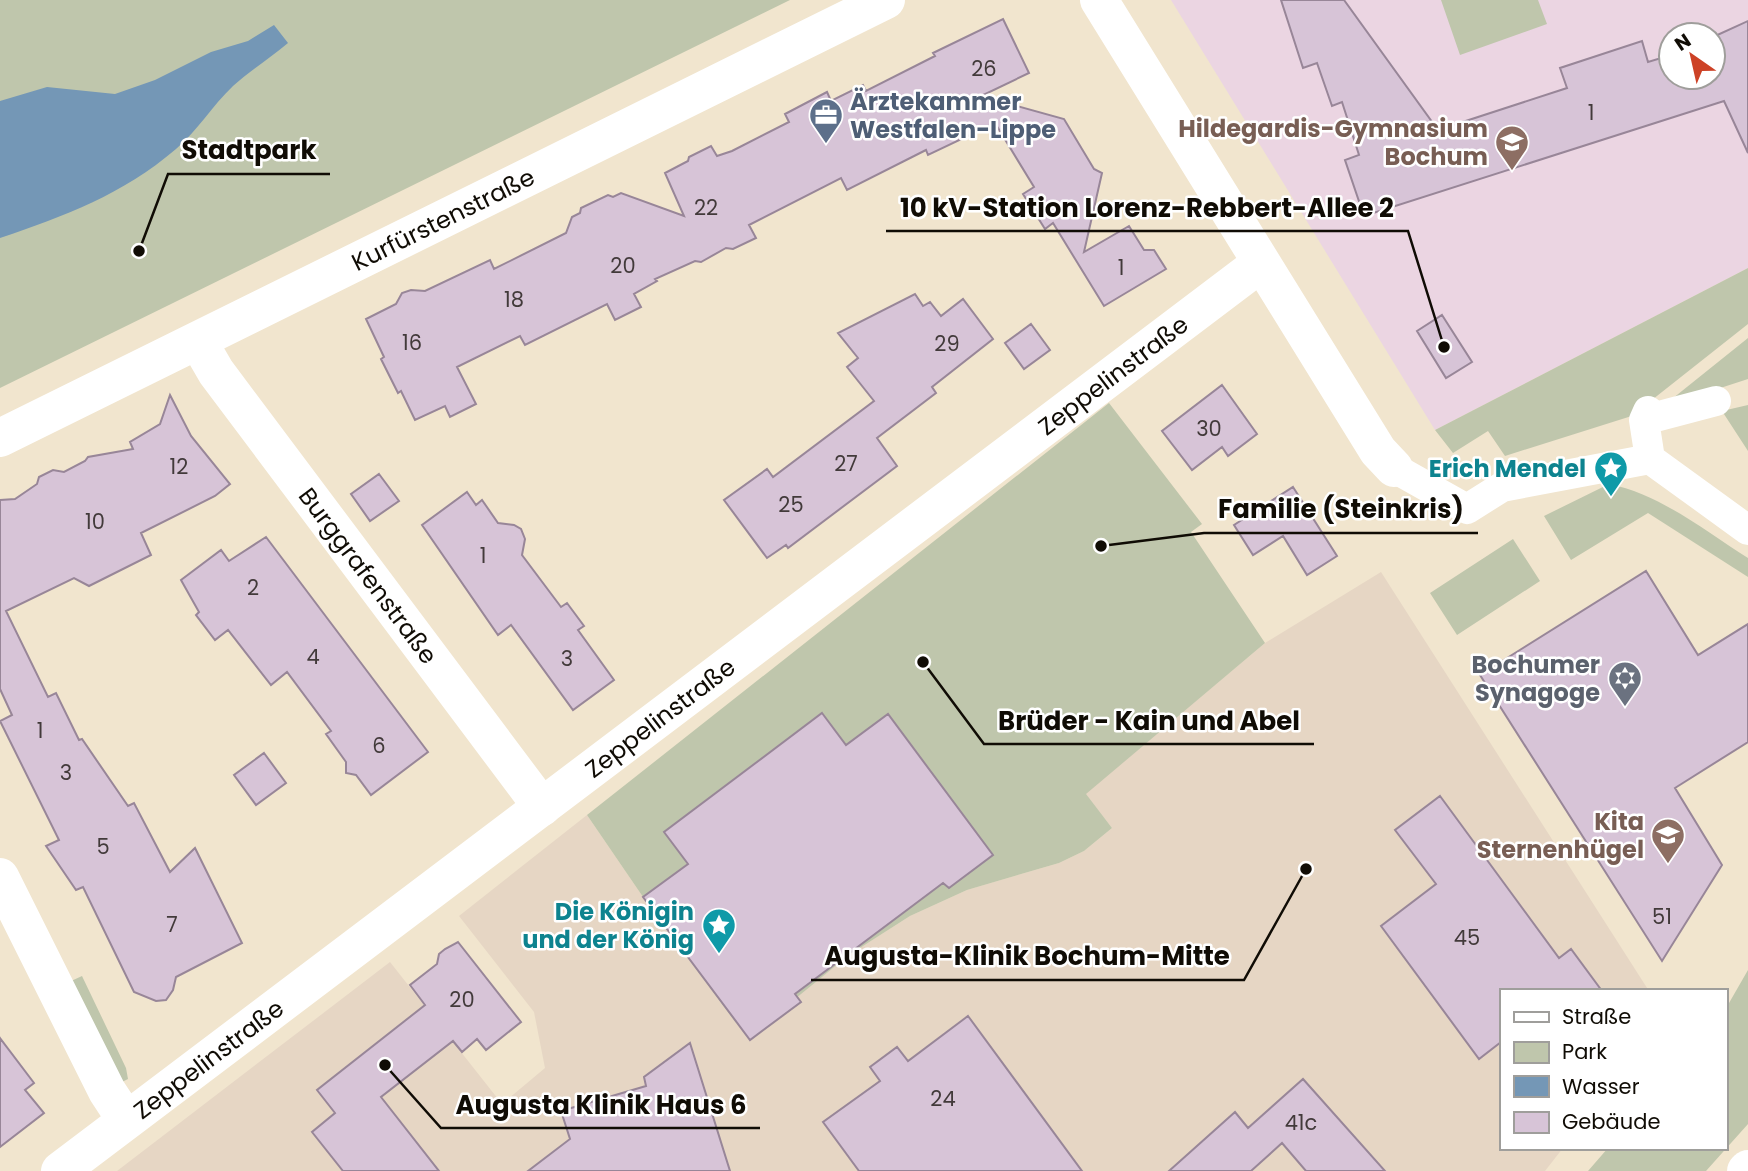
<svg xmlns="http://www.w3.org/2000/svg" width="1748" height="1171" font-family="Poppins,sans-serif">
  <style>
    .education { fill: #ebd5e2; fill-rule: evenodd }
    .medical { fill: #e6d6c4 }
    .green { fill: #bfc6ac }
    .water { fill: #7497b6 }
    .building { fill: #d7c4d7; stroke: #988698; stroke-width: 2 }
    .lines { fill: none; stroke-linecap: round; stroke-linejoin: round }
    .pedestrian { stroke: #fff; stroke-width: 30 }
    .minor { stroke: #fff; stroke-width: 38 }
    .secondary { stroke: #fff; stroke-width: 38 }
    .labels { text-anchor: middle; dominant-baseline: central; stroke-width: 5; stroke-linejoin: round; paint-order: stroke }
    .number-label { font-size: 21px; fill: #423a3a }
    .service-label { font-size: 24px; font-weight: bold; fill: #4e5e75; stroke: #fff; text-anchor: start }
    .education-label { font-size: 24px; font-weight: bold; fill: #785e54; stroke: #fff; text-anchor: end }
    .street-label { font-size: 24px; fill: #100c05; stroke: #fff }
    .culture-label { font-size: 24px; font-weight: bold; fill: #0d838f; stroke: #fff; text-anchor: end }
    .worship-label { font-size: 24px; font-weight: bold; fill: #5b616d; stroke: #fff; text-anchor: end }
    .leader { fill: none; stroke: #100c05; stroke-width: 2.5 }
    .callout-dot { fill: #100c05; stroke: #fff; stroke-width: 2.5 }
    .callout-label { font-size: 26px; text-anchor: middle; font-weight: bold; fill: #100c05; stroke: #fff; stroke-width: 5; stroke-linejoin: round; paint-order: stroke }
  </style>
  <rect width="100%" height="100%" fill="#f1e5ce"/>
  <!-- education -->
  <path class="education" d="M1171,0H1748V268L1435,430ZM1671,35H1713V77H1671Z"/>
  <!-- medical -->
  <path class="medical" d="M1381,572L1649,991H1501V1148H1563L1545,1171H117L390,962L502,1104L545,1068L534,1012L459,916L587,815L643,897L736,1023L809,987L849,955L910,916L967,890L1059,863L1084,851L1112,828L1085,794L1265,643Z"/>
  <!-- green -->
  <path class="green" d="M0,0H790L0,388Z
    M1441,0H1538L1547,24L1460,55Z
    M1748,268V324L1643,407L1638,414L1505,456L1488,431L1453,453L1435,430Z
    M1748,338V379L1662,407Z
    M1109,403L1202,524L1191,532L1265,643L1086,794L1112,828L1084,851L1059,863L967,890L910,916L849,955L758,1029L736,1023L643,897L587,815Z
    M1748,405V451L1722,411Z
    M1609,484C1660,494 1705,531 1748,558V577L1648,513L1571,560L1544,516Z
    M1513,539L1540,581L1457,635L1430,593Z
    M1748,970V1124L1706,1171H1588L1608,1148H1725V1010Z
    M82,976L126,1068L128,1079L120,1083L69,982Z"/>
  <!-- water -->
  <path class="water" d="M274,25L288,43C270,58 250,71 233,86C212,106 198,130 176,149C122,195 65,216 0,238V101L47,87L115,94L155,80L211,52L248,41Z"/>
  <!-- building -->
  <path class="building" d="M1281,0H1344L1438,130L1567,88L1560,68L1642,41L1648,62L1671,55V77H1713V37L1748,21V153L1724,101L1364,216L1345,160L1359,155L1342,102L1332,106L1317,63L1303,68Z
    M1003,19L1029,73L981,96L1064,119L1094,169L1102,173L1084,252L1129,226L1144,250H1154L1166,269L1104,306L1053,223L1045,229L1023,194L1034,187L995,123L928,155L926,150L847,190L841,178L749,225L756,238L733,249L726,248L701,262L695,261L655,279L657,281L634,294L641,307L615,320L607,304L525,345L520,336L457,367L476,404L450,417L445,406L415,420L401,391L398,393L381,359L384,357L366,319L396,304L402,293L411,290L425,291L490,260L494,269L566,233L572,217L580,213L581,208L608,195L613,197L621,193L684,216L665,173L688,161L689,157L711,146L717,156L732,151L789,122L785,114L827,92L831,101L863,85L866,91L935,56L933,53Z
    M915,294L923,306L930,302L941,316L963,299L993,339L932,387L936,393L877,438L897,466L788,548L786,545L767,558L724,500L767,469L773,477L874,401L847,367L858,358L838,333Z
    M1442,315L1472,362L1446,378L1417,331Z
    M1031,324L1050,350L1024,369L1005,343Z
    M1222,385L1257,434L1228,456L1222,447L1192,470L1162,431Z
    M170,395L191,436L230,484L215,496L141,533L151,555L89,586L74,578L6,611L48,697L56,693L79,740L82,739L128,806L134,803L170,872L195,848L242,943L176,977L173,990L166,1000L156,1001L134,992L83,887L76,890L46,846L59,840L0,721L12,715L0,689V500L15,499L37,484L39,477L53,470L64,472L85,461L88,457L133,449L130,442L160,424Z
    M379,474L399,501L370,521L351,494Z
    M1293,487L1337,556L1307,575L1283,536L1253,555L1234,525Z
    M467,492L476,505L482,500L498,523L514,525L521,529L525,539L522,555L561,607L567,603L584,626L578,630L614,680L573,710L511,625L498,635L422,525Z
    M266,537L428,752L371,795L356,775L346,773V762L326,734L331,731L287,672L271,685L228,630L215,640L196,615L199,612L181,580L221,550L229,561Z
    M1646,571L1698,655L1748,624V742L1675,788L1722,865L1662,961L1480,675Z
    M822,713L846,745L888,714L993,855L949,888L943,883L795,994L801,1002L750,1040L643,897L688,864L664,832Z
    M264,753L286,783L256,805L234,775Z
    M1440,796L1559,958L1571,949L1602,991H1501V1042L1479,1059L1381,926L1436,884L1395,830Z
    M458,942L521,1022L486,1050L477,1039L462,1052L453,1041L381,1097L439,1171H343L312,1132L335,1113L317,1090L425,1005L410,985L437,964L439,954L445,949Z
    M968,1016L1082,1171H859L823,1122L880,1081L870,1067L897,1047L908,1061Z
    M0,1038L34,1083L25,1090L44,1113L0,1147Z
    M690,1043L730,1171H528L570,1139L561,1111L646,1086L644,1077Z
    M1303,1079L1385,1171H1306L1282,1143L1251,1171H1169L1235,1112L1248,1128Z"/>
  <g class="lines">
    <!-- pedestrian -->
    <path class="pedestrian" d="M1648,411L1644,420L1650,459L1748,530
      M1644,420L1716,401
      M1394,468L1467,509L1502,487L1650,459"/>
    <!-- minor -->
    <g class="minor">
      <path d="M1099,0L1378,451L1394,468"/>
      <path id="s1" d="M198,341L216,372L542,807"/>
      <path id="s2" d="M0,438L886,0"/>
      <path d="M0,877L107,1091L126,1120"/>
      <path id="s3" d="M60,1171L1261,263"/>
    </g>
    <!-- secondary -->
    <path class="secondary" d="M1746,1171L1748,1169"/>
  </g>
  <!-- icons -->
  <defs>
    <g id="office-pin" transform="scale(1.75)"><path d="M0 17L-7.5 6A9.5 9.5 0 1 1 7.5 6Z" fill="#5c6f8a" stroke="#fff"/><path d="M-6-3h4V-5.5h4V-3h4V5H-6ZM-1-4.5V-3h2v-1.5ZM-6 0V1H6V0Z" fill="#fff"/></g>
    <g id="school-pin" transform="scale(1.75)"><path d="M0 17L-7.5 6A9.5 9.5 0 1 1 7.5 6Z" fill="#8d6e63" stroke="#fff"/><path d="M0-5L7-2L0 1L-7-2ZM-4 1L0 2.5L4 1V4Q0 6-4 4Z" fill="#fff"/></g>
    <g id="sight-pin" transform="scale(1.75)"><path d="M0 17L-7.5 6A9.5 9.5 0 1 1 7.5 6Z" fill="#0f9aa8" stroke="#fff"/><path d="M0-6L1.8-2.2L6-1.7L2.9 1.2L3.7 5.4L0 3.3L-3.7 5.4L-2.9 1.2L-6-1.7L-1.8-2.2Z" fill="#fff"/></g>
    <g id="synagogue-pin" transform="scale(1.75)"><path d="M0 17L-7.5 6A9.5 9.5 0 1 1 7.5 6Z" fill="#6b7280" stroke="#fff"/><path d="M0-6.5L5.6 3.2H-5.6ZM0 6.5L5.6-3.2H-5.6Z" fill="#fff"/></g>
  </defs>
  <g fill-rule="evenodd">
    <use href="#office-pin" x="826" y="115"/>
    <use href="#school-pin" x="1512" y="142"/>
    <use href="#sight-pin" x="1611" y="468"/>
    <use href="#synagogue-pin" x="1625" y="678"/>
    <use href="#school-pin" x="1668" y="835"/>
    <use href="#sight-pin" x="719" y="925"/>
  </g>
  <g class="labels">
    <!-- number labels -->
    <g class="number-label">
      <text x="984" y="68">26</text>
      <text x="1591" y="112">1</text>
      <text x="706" y="207">22</text>
      <text x="623" y="265">20</text>
      <text x="1121" y="267">1</text>
      <text x="514" y="299">18</text>
      <text x="412" y="342">16</text>
      <text x="947" y="343">29</text>
      <text x="1209" y="428">30</text>
      <text x="846" y="463">27</text>
      <text x="179" y="466">12</text>
      <text x="791" y="504">25</text>
      <text x="95" y="521">10</text>
      <text x="483" y="555">1</text>
      <text x="253" y="587">2</text>
      <text x="313" y="656">4</text>
      <text x="567" y="658">3</text>
      <text x="40" y="730">1</text>
      <text x="379" y="745">6</text>
      <text x="66" y="772">3</text>
      <text x="103" y="846">5</text>
      <text x="1662" y="916">51</text>
      <text x="172" y="924">7</text>
      <text x="1467" y="937">45</text>
      <text x="462" y="999">20</text>
      <text x="943" y="1098">24</text>
      <text x="1301" y="1122">41c</text>
    </g>
    <!-- service labels -->
    <g class="service-label">
      <text x="850" y="101">Ärztekammer<tspan x="850" dy="28">Westfalen-Lippe</tspan></text>
    </g>
    <!-- education labels -->
    <g class="education-label">
      <text x="1488" y="128">Hildegardis-Gymnasium<tspan x="1488" dy="28">Bochum</tspan></text>
      <text x="1644" y="821">Kita<tspan x="1644" dy="28">Sternenhügel</tspan></text>
    </g>
    <!-- street labels -->
    <g class="street-label">
      <text stroke="none"><textPath href="#s2" startOffset="494">Kurfürstenstraße</textPath></text>
      <text stroke="none"><textPath href="#s3" startOffset="1320">Zeppelinstraße</textPath></text>
      <text stroke="none"><textPath href="#s1" startOffset="290">Burggrafenstraße</textPath></text>
      <text stroke="none"><textPath href="#s3" startOffset="752">Zeppelinstraße</textPath></text>
      <text stroke="none"><textPath href="#s3" startOffset="186">Zeppelinstraße</textPath></text>
    </g>
    <!-- culture labels -->
    <g class="culture-label">
      <text x="1586" y="468">Erich Mendel</text>
      <text x="694" y="911">Die Königin<tspan x="694" dy="28">und der König</tspan></text>
    </g>
    <!-- worship labels -->
    <g class="worship-label">
      <text x="1600" y="664">Bochumer<tspan x="1600" dy="28">Synagoge</tspan></text>
    </g>
  </g>
  <!-- callouts -->
  <path class="leader" d="M139 251L168 174H330M1444 347L1408 231H886M1101 546L1204 533H1478M923 662L984 744H1314M1306 869L1244 980H811M385 1065L441 1128H760"/>
  <g class="callout-dot">
    <circle cx="139" cy="251" r="7"/>
    <circle cx="1444" cy="347" r="7"/>
    <circle cx="1101" cy="546" r="7"/>
    <circle cx="923" cy="662" r="7"/>
    <circle cx="1306" cy="869" r="7"/>
    <circle cx="385" cy="1065" r="7"/>
  </g>
  <g class="callout-label">
    <text x="249" y="159">Stadtpark</text>
    <text x="1147" y="217">10 kV-Station Lorenz-Rebbert-Allee 2</text>
    <text x="1341" y="518">Familie (Steinkris)</text>
    <text x="1149" y="730">Brüder - Kain und Abel</text>
    <text x="1027" y="965">Augusta-Klinik Bochum-Mitte</text>
    <text x="601" y="1114">Augusta Klinik Haus 6</text>
  </g>
  <!-- legend -->
  <rect x="1500" y="989" width="228" height="161" fill="#ffffff" stroke="#9f9e9b" stroke-width="2"/>
  <rect x="1514" y="1012" width="35" height="10" fill="#ffffff" stroke="#9f9e9b" stroke-width="2"/>
  <text x="1562" y="1024" font-size="21" fill="#100c05">Straße</text>
  <rect x="1514" y="1042" width="35" height="21" fill="#bfc6ac" stroke="#9f9e9b" stroke-width="2"/>
  <text x="1562" y="1059" font-size="21" fill="#100c05">Park</text>
  <rect x="1514" y="1076" width="35" height="21" fill="#7497b6" stroke="#9f9e9b" stroke-width="2"/>
  <text x="1562" y="1094" font-size="21" fill="#100c05">Wasser</text>
  <rect x="1514" y="1112" width="35" height="21" fill="#d7c4d7" stroke="#9f9e9b" stroke-width="2"/>
  <text x="1562" y="1129" font-size="21" fill="#100c05">Gebäude</text>
  <!-- north arrow -->
  <g transform="translate(1692 56) rotate(326)"><circle r="33" fill="#ffffff" stroke="#9f9e9b" stroke-width="2"/>
  <path d="M0-5L12 26L0 18L-12 26Z" fill="#cd4226"/>
  <text y="-10" font-size="19" font-weight="bold" text-anchor="middle" fill="#100c05">N</text>
  </g>
</svg>
